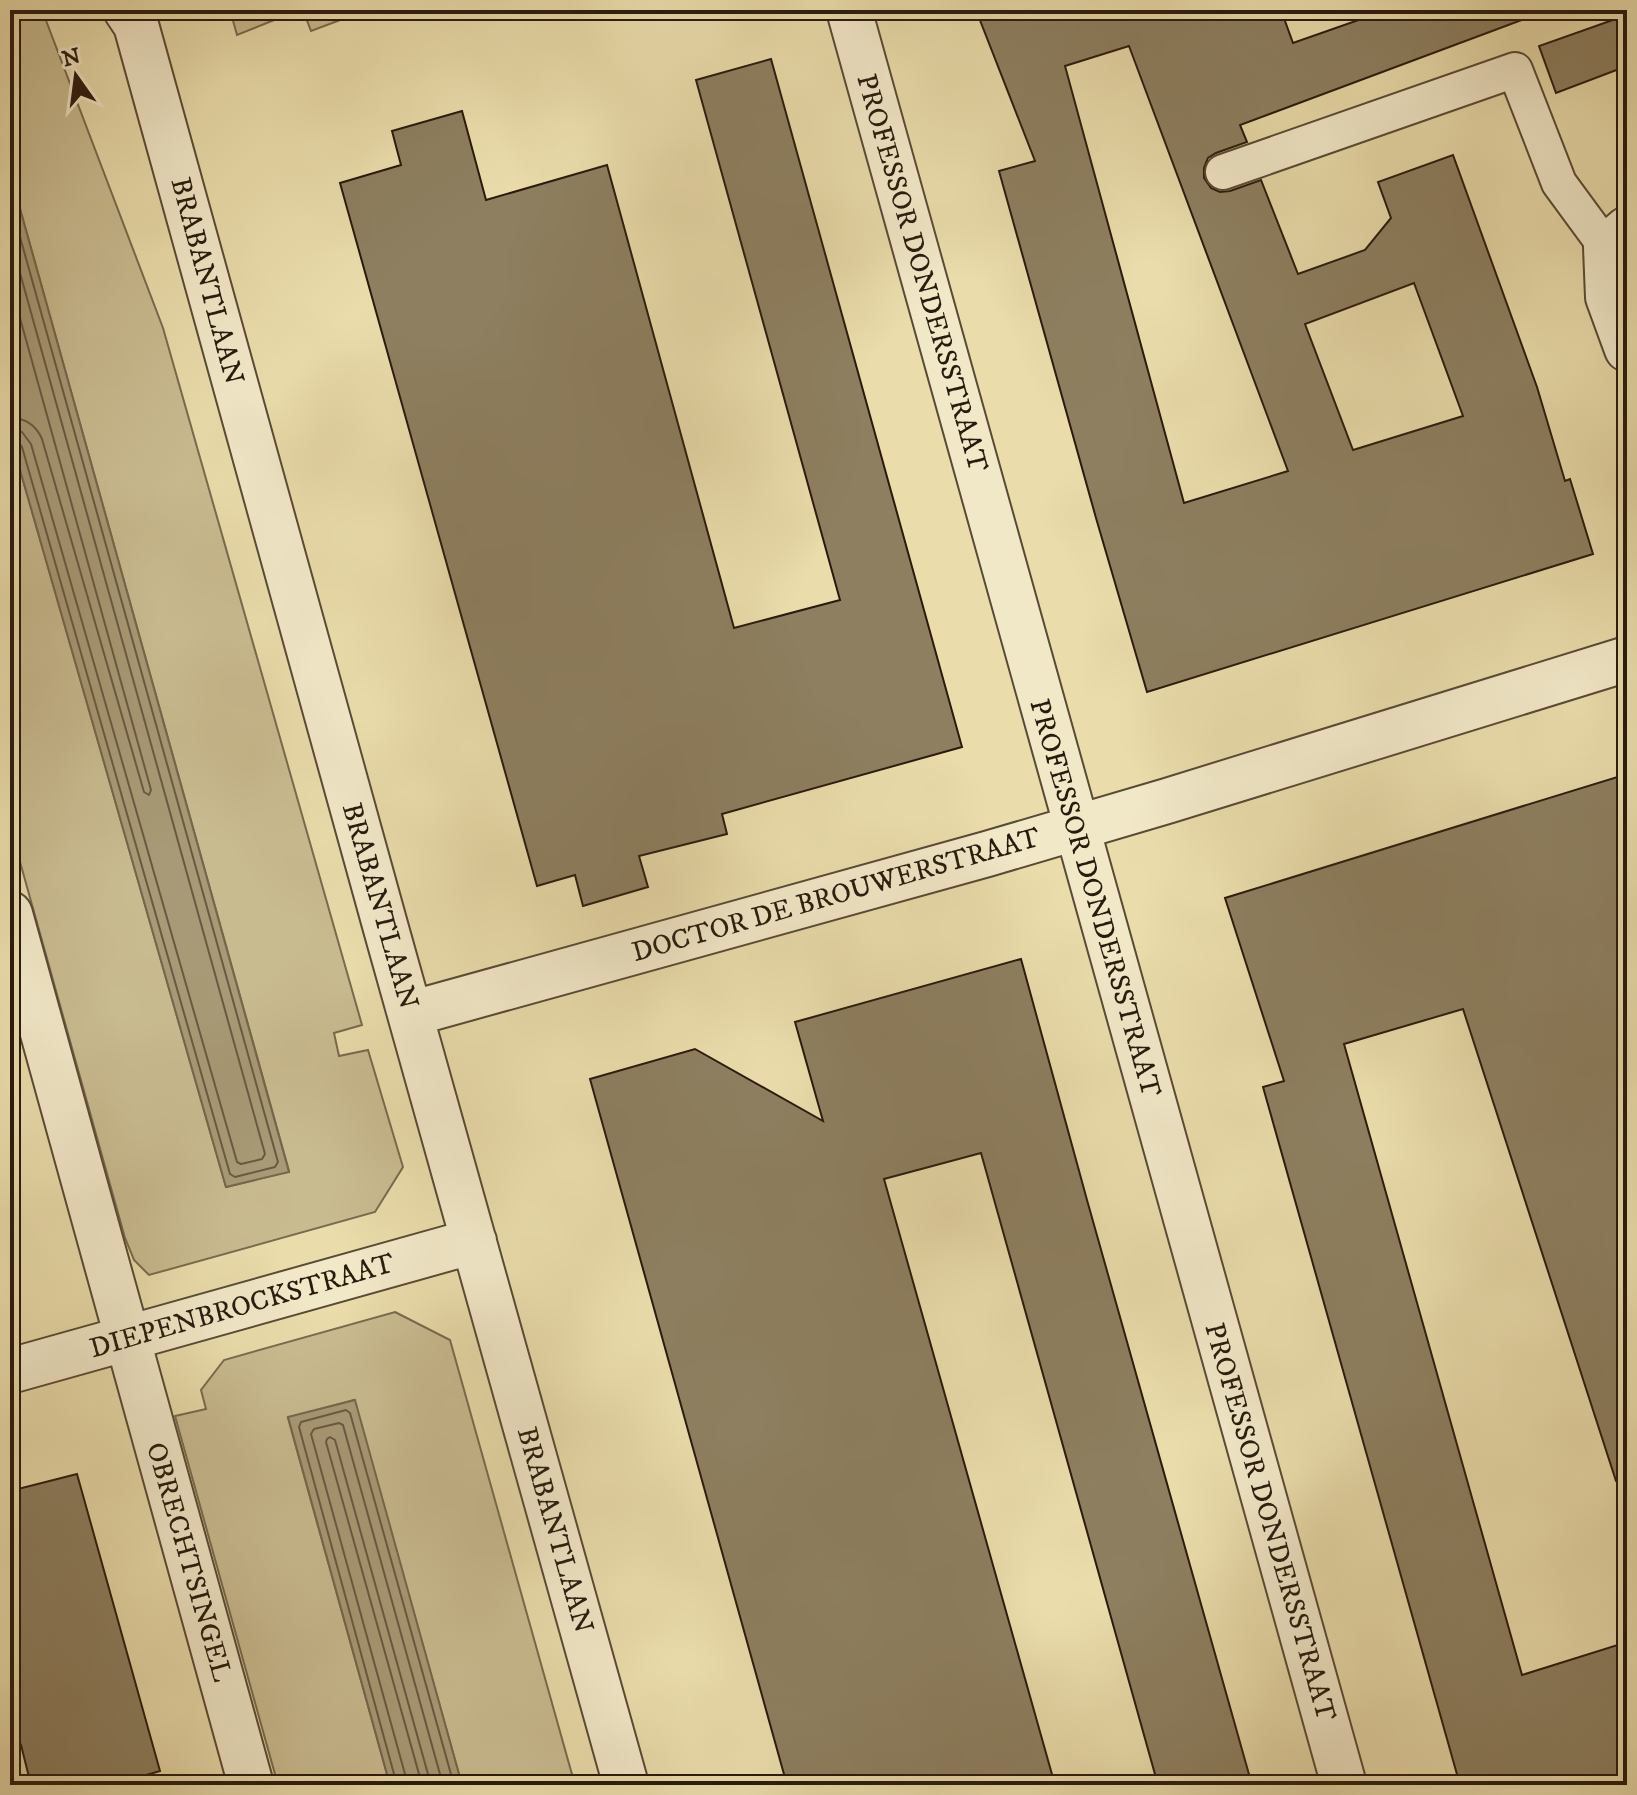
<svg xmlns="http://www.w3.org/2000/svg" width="1637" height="1795" font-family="'IM FELL DW Pica',serif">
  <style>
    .green { fill: #c9bb90; stroke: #786b4f; stroke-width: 2 }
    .water { fill: #a89a76; stroke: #75674c; stroke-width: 2 }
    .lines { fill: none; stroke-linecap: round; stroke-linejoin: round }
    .shore { stroke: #685a42; stroke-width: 2 }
    .building { fill: #8d7f60; stroke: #281b0e; stroke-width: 2; fill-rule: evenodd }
    .lane-casing { stroke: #584b35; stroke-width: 38 }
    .street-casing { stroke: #584b35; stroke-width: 48 }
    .lane { stroke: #f1e8c8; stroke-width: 34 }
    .street { stroke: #f1e8c8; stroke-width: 44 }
    .labels { text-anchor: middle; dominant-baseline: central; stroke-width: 6; stroke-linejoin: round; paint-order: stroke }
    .street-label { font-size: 28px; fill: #281b0e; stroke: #f1e8c8 }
  </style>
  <rect width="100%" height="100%" fill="#eadcab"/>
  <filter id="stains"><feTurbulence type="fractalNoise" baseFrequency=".0025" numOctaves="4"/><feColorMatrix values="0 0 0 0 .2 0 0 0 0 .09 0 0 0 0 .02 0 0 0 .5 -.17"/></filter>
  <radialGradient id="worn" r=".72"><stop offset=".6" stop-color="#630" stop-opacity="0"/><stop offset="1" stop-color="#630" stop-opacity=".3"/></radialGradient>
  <!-- green -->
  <path class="green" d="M10,10H42L163,328L362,1025L334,1033L339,1056L368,1050L403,1167L375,1212L149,1275L134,1260L125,1238L10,826V435L226,1187L289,1171L10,173Z
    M230,10H299L237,35Z
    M303,10H367L311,31Z
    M395,1312L450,1340L575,1785H462L354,1400L288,1418L390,1785H278L175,1416L206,1409L201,1390L224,1360Z"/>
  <!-- water -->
  <path class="water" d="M10,173L289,1172L226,1187L10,435Z
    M355,1400L462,1785H390L288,1417Z"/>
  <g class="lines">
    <!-- shore -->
    <path class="shore" d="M10,201L278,1162L275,1167L235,1177L230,1174L22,447L17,441L10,440
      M10,237L265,1154L262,1159L241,1164L237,1162L31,444L22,432L10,430
      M10,282L151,790L149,795L144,792L42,439C36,425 25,418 10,418
      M397,1785L299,1427L301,1422L346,1410L350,1413L454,1785
      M408,1785L311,1434L314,1429L339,1423L343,1425L443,1785
      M420,1785L419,1774L326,1442L327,1439L330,1437L335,1440L431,1785"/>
  </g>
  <!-- building -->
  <path class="building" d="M976,10H1281L1293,43L1387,10H1534L1535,15L1240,125L1247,142L1216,153L1208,158L1204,168V178L1211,188L1220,192L1230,191L1261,180L1298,274L1365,250L1391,218L1378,182L1453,155L1537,387L1565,481L1570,479L1593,554L1147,692L1096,518L999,171L1035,161ZM1129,46L1288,471L1184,503L1065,66ZM1414,283L1463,416L1353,450L1305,324Z
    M1627,15V66L1556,93L1539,46Z
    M771,59L962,747L722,814L727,834L639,856L648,887L583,906L575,875L537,886L340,183L401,165L392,131L462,111L486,200L607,165L734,628L840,600L696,80Z
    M1627,774V1480L1616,1481L1463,1009L1344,1044L1522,1675L1627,1642V1785H1460L1263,1087L1284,1081L1225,898Z
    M1021,959L1087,1200L1252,1785H1158L981,1153L884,1179L1055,1785H787L590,1079L695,1049L823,1121L795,1022Z
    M77,1474L160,1771L112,1785H31L21,1745L10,1727V1491Z"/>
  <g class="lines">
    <!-- lane casing -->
    <g class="lane-casing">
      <path id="lane" d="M1223,172L1515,70L1559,183L1606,247"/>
    </g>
    <!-- street casing -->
    <g class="street-casing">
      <path id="street" d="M126,10L136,25L385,925L626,1785
        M849,10L1344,1785
        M1627,229L1606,247L1608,297L1627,349
        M10,914L251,1785
        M410,1014L987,854L1167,801L1627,659
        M10,1371L474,1241"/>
    </g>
    <!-- lane -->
    <use href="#lane" class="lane"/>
    <!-- street -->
    <use href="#street" class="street"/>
  </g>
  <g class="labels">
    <!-- street labels -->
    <g class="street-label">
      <text transform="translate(922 273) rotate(74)">PROFESSOR DONDERSSTRAAT</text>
      <text transform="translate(207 281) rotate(75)">BRABANTLAAN</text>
      <text transform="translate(836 895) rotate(-16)">DOCTOR DE BROUWERSTRAAT</text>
      <text transform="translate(1095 898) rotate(74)">PROFESSOR DONDERSSTRAAT</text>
      <text transform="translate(380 906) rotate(74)">BRABANTLAAN</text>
      <text transform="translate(242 1306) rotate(-16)">DIEPENBROCKSTRAAT</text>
      <text transform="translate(1270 1522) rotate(74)">PROFESSOR DONDERSSTRAAT</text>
      <text transform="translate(555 1530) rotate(74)">BRABANTLAAN</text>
      <text transform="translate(189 1562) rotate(74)">OBRECHTSINGEL</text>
    </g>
  </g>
  <!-- margin -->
  <rect width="1637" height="1795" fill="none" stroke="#eadcab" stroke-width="40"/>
  <rect x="12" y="12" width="1613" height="1771" fill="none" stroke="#281b0e" stroke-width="4"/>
  <rect x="20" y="20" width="1597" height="1755" fill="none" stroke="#281b0e" stroke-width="2"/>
  <!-- north arrow -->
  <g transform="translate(76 76) rotate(346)" stroke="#f1e8c8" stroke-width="6" paint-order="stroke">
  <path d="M0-6L14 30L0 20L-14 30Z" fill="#281b0e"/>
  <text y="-12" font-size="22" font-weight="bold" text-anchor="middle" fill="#281b0e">N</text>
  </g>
  <rect width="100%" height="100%" filter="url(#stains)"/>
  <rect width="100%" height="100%" fill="url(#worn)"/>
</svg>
